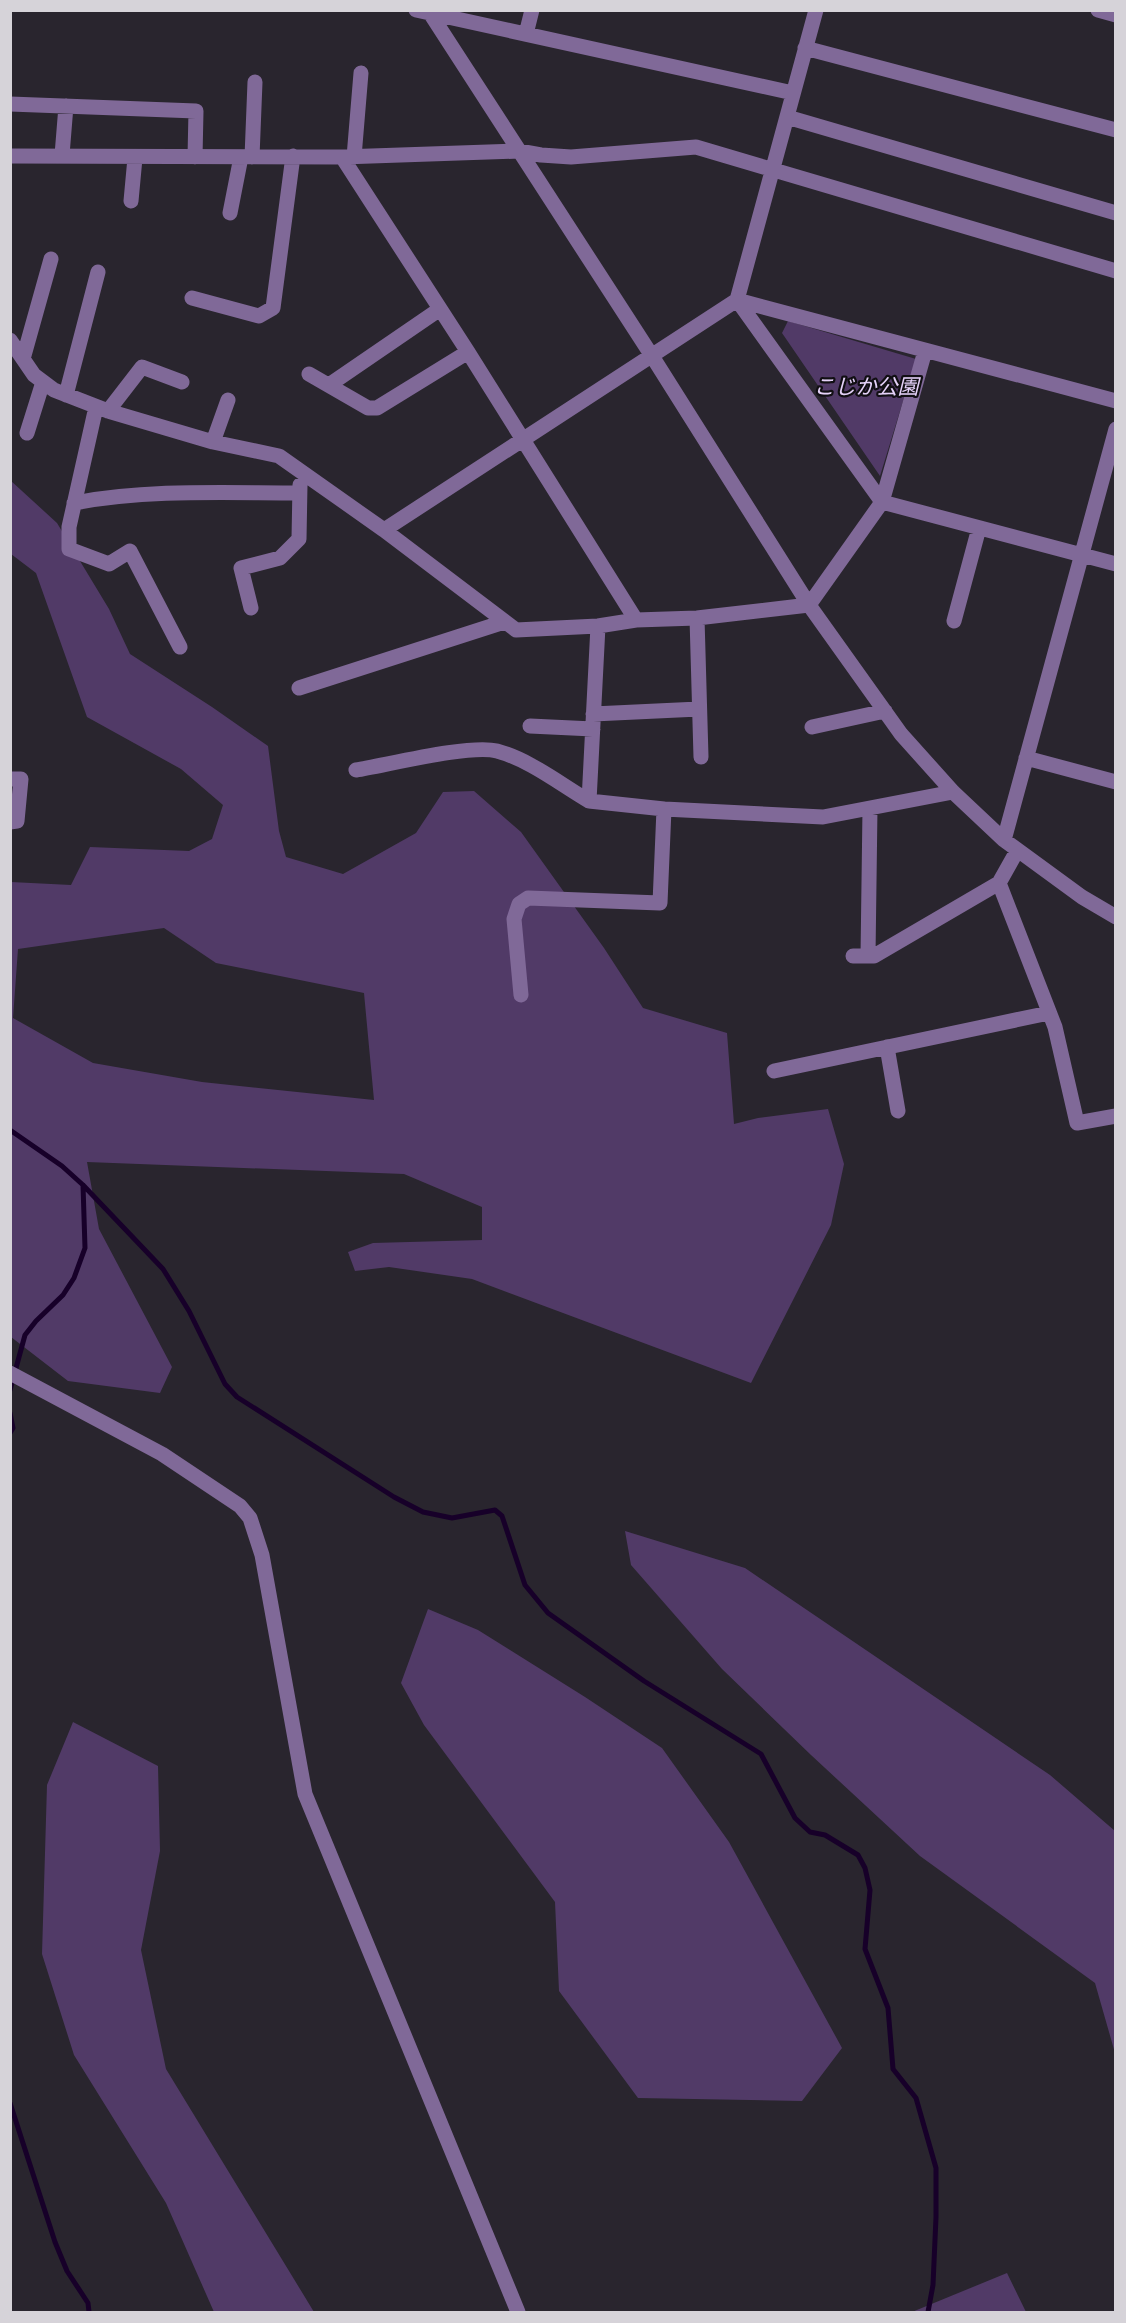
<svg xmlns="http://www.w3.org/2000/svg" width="1126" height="2323" font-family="'Source Serif 4','Noto Sans JP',serif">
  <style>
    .green { fill: #513a67; fill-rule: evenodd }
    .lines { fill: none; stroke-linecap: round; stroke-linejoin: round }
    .stream { stroke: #170029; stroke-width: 5 }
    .minor { stroke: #806998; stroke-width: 15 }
    .labels { text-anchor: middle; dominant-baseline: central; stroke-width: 4.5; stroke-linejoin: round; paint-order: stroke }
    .park-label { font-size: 21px; font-style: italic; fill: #e5d2f9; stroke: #110f13 }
  </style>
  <rect width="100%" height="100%" fill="#29252e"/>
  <!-- green -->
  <path class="green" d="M788,321L916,359L880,476L782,333Z
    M10,480L57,523L109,609L130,654L212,707L268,746L279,831L286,857L343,874L416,833L443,792L474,791L521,832L604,948L643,1008L727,1033L734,1124L758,1118L828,1109L844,1164L831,1225L751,1383L472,1279L389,1267L355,1271L348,1252L373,1243L482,1240V1207L404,1174L87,1162L99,1229L172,1367L160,1393L68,1381L11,1337V882L71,885L90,847L189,851L212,839L223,805L181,769L87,717L36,573L11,554ZM164,928L216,963L364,993L374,1100L202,1082L93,1063L13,1018L18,949Z
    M625,1531L745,1568L1050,1775L1115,1831V2053L1095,1983L920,1856L811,1755L722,1669L631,1565Z
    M428,1609L478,1630L585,1697L662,1748L729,1842L842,2048L802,2101L638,2098L559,1991L555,1902L424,1725L401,1683Z
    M73,1722L158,1766L160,1851L141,1950L166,2069L314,2312H214L166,2203L74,2055L42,1954L47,1785Z
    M1007,2273L1026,2312H912Z"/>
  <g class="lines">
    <!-- stream -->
    <path class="stream" d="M10,1130L62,1166L83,1185L163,1269L189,1311L225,1384L237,1397L394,1497L423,1512L452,1518L495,1510L502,1516L525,1585L548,1613L644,1681L761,1754L795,1818L810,1832L825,1835L858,1855L865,1868L870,1890L865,1949L888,2008L893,2069L916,2098L936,2168V2217L933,2285L928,2312
      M10,1390L25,1335L36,1321L63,1295L74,1278L85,1248L83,1185
      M10,1413L13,1428L10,1433
      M10,2103L55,2242L67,2271L88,2303L89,2312"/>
    <!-- minor -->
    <path class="minor" d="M416,10L793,93
      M428,10L652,356L809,605L901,734L953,792L1004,840L1082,897L1116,917
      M1098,10L1116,15
      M526,34L532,10
      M805,48L1116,130
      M10,104L196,111L195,157
      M787,117L1116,213
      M62,155L66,106
      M10,156L342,157L519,151L541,155L571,157L696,147L1116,271
      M252,157L255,82
      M342,157L468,352L636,620
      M354,157L361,73
      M131,201L135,158
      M230,213L241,157
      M192,298L259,316L273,308L293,156
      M737,300L882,502L1116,564
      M737,300L1116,401
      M10,340L34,375L54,390L108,411L213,442L279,456L384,530L516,630L598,626L636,620L697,618L809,605L882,502L925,351
      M23,359L51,259
      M309,374L368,408H377L468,352
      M329,385L440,309
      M66,395L98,272
      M96,407L69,527V549L109,564L130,551L180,647
      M108,411L142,367L182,382
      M27,433L43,382
      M213,442L228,400
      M74,503C148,489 225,493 299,493
      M384,530L737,300L816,10
      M251,608L241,568L280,558L299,539L300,485
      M697,618L701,757
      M954,621L979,528
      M299,688L504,622
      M593,714L699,709
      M530,726L593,729
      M812,727L885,711
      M1026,758L1116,782
      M356,770C387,765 470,744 497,751C530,760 560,784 589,801L598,626
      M10,779H21L17,821L10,822
      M589,801L664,809
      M1004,840L1116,429
      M1017,851L999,883L1055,1027L1077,1123L1116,1116
      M853,956H874L999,883
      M868,956L870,808
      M521,995L514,919L519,904L528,898L660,903L664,809L823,817L953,792
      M887,1047L898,1111
      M774,1071L1049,1013
      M10,1373L162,1454L240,1506L250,1518L262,1555L305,1794L518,2312"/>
  </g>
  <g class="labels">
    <!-- park labels -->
    <g class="park-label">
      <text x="866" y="386">こじか公園</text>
    </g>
  </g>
  <!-- border -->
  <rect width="1126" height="2323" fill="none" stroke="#d6d3d9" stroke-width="24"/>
</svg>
